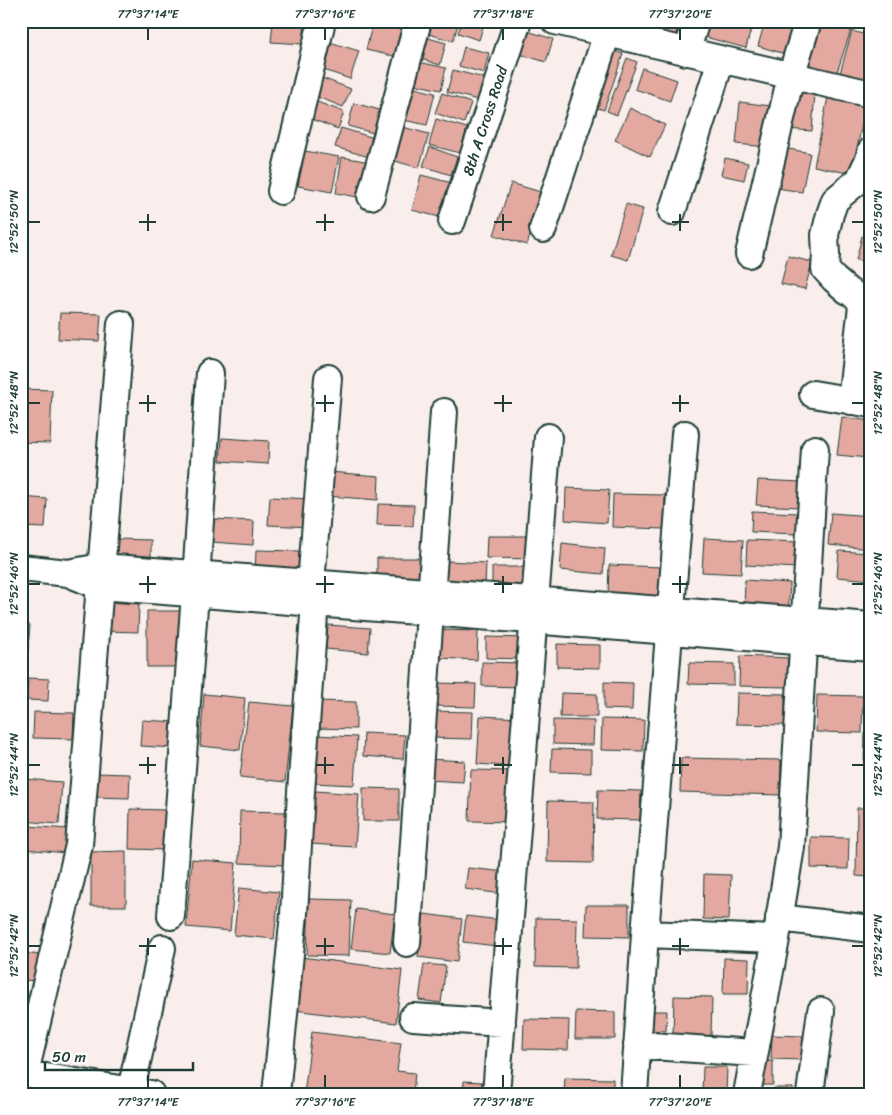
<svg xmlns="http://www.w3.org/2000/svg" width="892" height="1115" font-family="Sriracha,sans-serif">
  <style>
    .building { fill: #e3a9a0; stroke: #1f3d34 }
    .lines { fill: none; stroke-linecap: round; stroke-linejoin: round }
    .minor-casing { stroke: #1f3d34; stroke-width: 30 }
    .minor { stroke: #fff; stroke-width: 26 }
    .ticks { fill: none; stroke: #1f3d34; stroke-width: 2 }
    .labels { text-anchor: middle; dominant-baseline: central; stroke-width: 4.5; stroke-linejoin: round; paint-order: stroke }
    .street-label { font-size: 15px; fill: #1f3d34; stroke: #fff }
    .neatline { fill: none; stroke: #1f3d34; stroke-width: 2 }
    .ticks-label { font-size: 12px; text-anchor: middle; fill: #1f3d34 }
  </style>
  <rect width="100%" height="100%" fill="#f9eeec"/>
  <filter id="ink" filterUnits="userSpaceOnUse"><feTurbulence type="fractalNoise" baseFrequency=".02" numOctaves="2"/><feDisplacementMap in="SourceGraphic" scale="10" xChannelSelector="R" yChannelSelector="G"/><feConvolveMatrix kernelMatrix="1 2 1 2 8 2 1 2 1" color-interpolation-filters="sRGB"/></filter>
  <g filter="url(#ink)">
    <!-- building -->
    <path class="building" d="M273,21H305L303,44L271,42Z
      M373,21H407L398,57L366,50Z
      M425,21H459L453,41L422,32Z
      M462,21H476L484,24L479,40L458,33Z
      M652,21H681L674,38L650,27Z
      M710,21H753L746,48L705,37Z
      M765,21H803L792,56L758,46Z
      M819,21H854L836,75L805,66Z
      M521,29L553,39L546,62L513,52Z
      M852,31L871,36V81L840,73Z
      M421,36L446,43L440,65L415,57Z
      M326,41L359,51L350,79L318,68Z
      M464,47L489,53L484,73L459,66Z
      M609,49L623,54L604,110L589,105Z
      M627,58L637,62L617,115L607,111Z
      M414,61L446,68L441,90L409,83Z
      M642,68L677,80L670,101L635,89Z
      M453,70L484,78L478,100L447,92Z
      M317,76L351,89L343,107L310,94Z
      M406,86L435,93L427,125L399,119Z
      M790,91L815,93L812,131L787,129Z
      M829,92L867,99L852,174L814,166Z
      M442,93L471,103L464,123L435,113Z
      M312,100L344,112L338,129L306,117Z
      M740,102L771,106L767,147L736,144Z
      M354,103L383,111L377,134L348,126Z
      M630,108L665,125L650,157L615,140Z
      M436,119L467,128L460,153L429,145Z
      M395,125L429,134L419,168L385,158Z
      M341,128L374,138L369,157L335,147Z
      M430,147L457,157L451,175L423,166Z
      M778,147L810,153L802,192L771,187Z
      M305,151L339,157L332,192L298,186Z
      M342,157L370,162L363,198L336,193Z
      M725,158L748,163L744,180L721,175Z
      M421,175L456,184L447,219L412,210Z
      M511,183L544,193L527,245L494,235Z
      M626,204L643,209L628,260L611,255Z
      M862,236L871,238V263L856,260Z
      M788,256L812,262L805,289L781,284Z
      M60,313L101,314L99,341L58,339Z
      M21,389L52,390L50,443L21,442Z
      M842,417L871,421V432L868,458L837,455Z
      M222,438L269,441L268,464L220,461Z
      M329,472L379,476L378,500L327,496Z
      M758,480L802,482L801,507L756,505Z
      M566,488L609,490L607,523L565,520Z
      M613,494L665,495L664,529L612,527Z
      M21,497L47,499L45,528L21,527Z
      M270,497L312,499L311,527L268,525Z
      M378,504L414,505L413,526L377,525Z
      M752,511L797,513L796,534L751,532Z
      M831,513L871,516V549L828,545Z
      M212,519L254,521L253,545L211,542Z
      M487,536H535V559L486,558Z
      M704,538L743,540L741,574L702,572Z
      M115,539L151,540V563L115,562Z
      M747,540L799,542L797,568L746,565Z
      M562,543L605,548L603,574L560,570Z
      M256,550L299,551L298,578L255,576Z
      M839,551L871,553V580L837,577Z
      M377,558H420V581H377Z
      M446,561L486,563L485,586L445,584Z
      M609,565L662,567V597L608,595Z
      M492,567H532V588H492Z
      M745,580L790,583L788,614L744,611Z
      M106,602L139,604L138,632L104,631Z
      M147,611H183V667H147Z
      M21,624L30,625L28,650L21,649Z
      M328,625L370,628L368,653L326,649Z
      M441,630L478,631L477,660L440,658Z
      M486,637L527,638L526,659L486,658Z
      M557,644L600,645V668L557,667Z
      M740,656L788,658L787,687L739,686Z
      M482,662L523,663V687L482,686Z
      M868,662H871V698H867Z
      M689,663L734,664V685L688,684Z
      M28,678L49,679L48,701L27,700Z
      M604,682L633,683L632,710L604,709Z
      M435,683L476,684L475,707L434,706Z
      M561,693L597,694V717H560Z
      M737,693L785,694V725L736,724Z
      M204,694L245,698L240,750L200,746Z
      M817,695L863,696L862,733L816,732Z
      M315,701L356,702V729L314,728Z
      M249,702L293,706L285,782L240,777Z
      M432,711L473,712L472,739L432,738Z
      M34,712L74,713L73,739L33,738Z
      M480,716L521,718L518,767L477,764Z
      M602,719L644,720L643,751L601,750Z
      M142,720L176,722L175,748L140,746Z
      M553,720L594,721L593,745L553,744Z
      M364,733L405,735L403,759L363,756Z
      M865,733H871V765L864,764Z
      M315,735L357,737L354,785L312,783Z
      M552,749L591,750V773L551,772Z
      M681,758L781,760L780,795L680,792Z
      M429,759L465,761L463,782L428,780Z
      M471,770L517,771L516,822L469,821Z
      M94,773L130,774L129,798L94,797Z
      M25,779L62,782L59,824L22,821Z
      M363,788L399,789V821H363Z
      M598,790L641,791L640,820L597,819Z
      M315,791L359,794L355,847L311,844Z
      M548,801L594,802L593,863L547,862Z
      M857,808H871V877L856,876Z
      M130,809L166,810L165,850L129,849Z
      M240,811L286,812L285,865L239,863Z
      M28,826L68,829L66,853L25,849Z
      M811,837L849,838L848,869L811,868Z
      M126,851V906H91V852Z
      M192,859L236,863L230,931L186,927Z
      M468,868L506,872L503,894L465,889Z
      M704,874L731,875L729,920L703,919Z
      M239,888L279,892L274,939L234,935Z
      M309,899L351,900L349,956L307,955Z
      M586,905H629V937L585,936Z
      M356,909L395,914L390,953L351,949Z
      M424,914L462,919L457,962L418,957Z
      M466,916L509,921L505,947L463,942Z
      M536,918L577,919L576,968L535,967Z
      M21,953L42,955L40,981L21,980Z
      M301,957L402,970L396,1023L294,1010Z
      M724,958L749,959L748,994H723Z
      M424,964L446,966L441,1003L419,1000Z
      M674,996L712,997L711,1037H673Z
      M576,1011L615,1012V1039H575Z
      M649,1011H667L666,1031L649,1030Z
      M524,1019L569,1020L568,1050L523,1049Z
      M312,1032L401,1043L397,1071L415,1073L413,1094H304Z
      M772,1035L804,1036L803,1060L771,1059Z
      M757,1061H773V1085H757Z
      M703,1067H727L726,1094H702Z
      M565,1078L613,1079V1094H564Z
      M464,1081L482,1082V1094H463Z
      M774,1088H793V1094H774Z"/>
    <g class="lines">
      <!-- minor casing -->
      <g class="minor-casing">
        <path id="minor" d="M555,21L871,94
          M686,52L696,21
          M281,191L322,21
          M371,196L418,21
          M672,212L721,60
          M452,221L518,21
          M543,229L611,21
          M749,254L791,76L808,21
          M813,394L871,404
          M851,401L862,306L858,297L848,291L834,279L825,269L826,255L825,235L830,214L835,200L859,180L869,159L871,151
          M21,568L68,573L100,586L871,647
          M68,573L101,567L871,626
          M171,916L195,594L210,373
          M779,918L871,929
          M645,934L776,939
          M407,943L444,412
          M413,1017L502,1023
          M637,1045L754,1053
          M21,1073L151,1094
          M25,1073L79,845L121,324
          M131,1090L162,948
          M276,1094L294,914L301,792L315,602L311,583L328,378
          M496,1094L548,437
          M634,1094L645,934L685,434
          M747,1094L776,939L791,847L815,449
          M810,1094L821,1011"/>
      </g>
      <!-- minor -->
      <use href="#minor" class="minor"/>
    </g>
  </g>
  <!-- ticks -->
  <path class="ticks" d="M148,28V40M325,28V40M503,28V40M680,28V40M148,214V231M325,214V231M503,214V231M680,214V231M28,222H40M139,222H156M316,222H334M494,222H512M672,222H689M852,222H864M148,395V412M325,395V412M503,395V412M680,395V412M28,403H40M139,403H156M316,403H334M494,403H512M672,403H689M852,403H864M148,576V593M325,576V593M503,576V593M680,576V593M28,584H40M139,584H156M316,584H334M494,584H512M672,584H689M852,584H864M148,757V774M325,757V774M503,757V774M680,757V774M28,765H40M139,765H156M316,765H334M494,765H512M672,765H689M852,765H864M148,938V955M325,938V955M503,938V955M680,938V955M28,946H40M139,946H156M316,946H334M494,946H512M672,946H689M852,946H864M148,1075V1088M325,1075V1088M503,1075V1088M680,1075V1088"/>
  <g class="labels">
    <!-- street labels -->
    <g class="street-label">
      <text transform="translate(485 121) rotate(-72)">8th A Cross Road</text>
    </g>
  </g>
  <!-- margin -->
  <rect width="892" height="1115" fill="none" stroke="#fff" stroke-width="55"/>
  <!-- scale -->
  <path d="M45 1062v8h148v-8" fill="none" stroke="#1f3d34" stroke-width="2.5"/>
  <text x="52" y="1062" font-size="15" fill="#1f3d34" stroke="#ffffff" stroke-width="4" paint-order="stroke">50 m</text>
  <rect x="28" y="28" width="836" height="1060" class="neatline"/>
  <g class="ticks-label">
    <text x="148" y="18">77°37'14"E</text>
    <text x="325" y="18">77°37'16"E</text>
    <text x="503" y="18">77°37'18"E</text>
    <text x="680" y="18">77°37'20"E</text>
    <text transform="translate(14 222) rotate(-90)" y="4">12°52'50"N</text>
    <text transform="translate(878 222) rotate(-90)" y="4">12°52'50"N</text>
    <text transform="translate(14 403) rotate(-90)" y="4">12°52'48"N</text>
    <text transform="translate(878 403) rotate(-90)" y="4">12°52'48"N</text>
    <text transform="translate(14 584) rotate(-90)" y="4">12°52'46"N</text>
    <text transform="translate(878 584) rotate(-90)" y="4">12°52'46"N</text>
    <text transform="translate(14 765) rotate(-90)" y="4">12°52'44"N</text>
    <text transform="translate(878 765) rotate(-90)" y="4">12°52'44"N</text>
    <text transform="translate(14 946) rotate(-90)" y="4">12°52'42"N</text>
    <text transform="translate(878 946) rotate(-90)" y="4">12°52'42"N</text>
    <text x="148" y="1106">77°37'14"E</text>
    <text x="325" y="1106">77°37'16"E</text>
    <text x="503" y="1106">77°37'18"E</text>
    <text x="680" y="1106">77°37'20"E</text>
  </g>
</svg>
